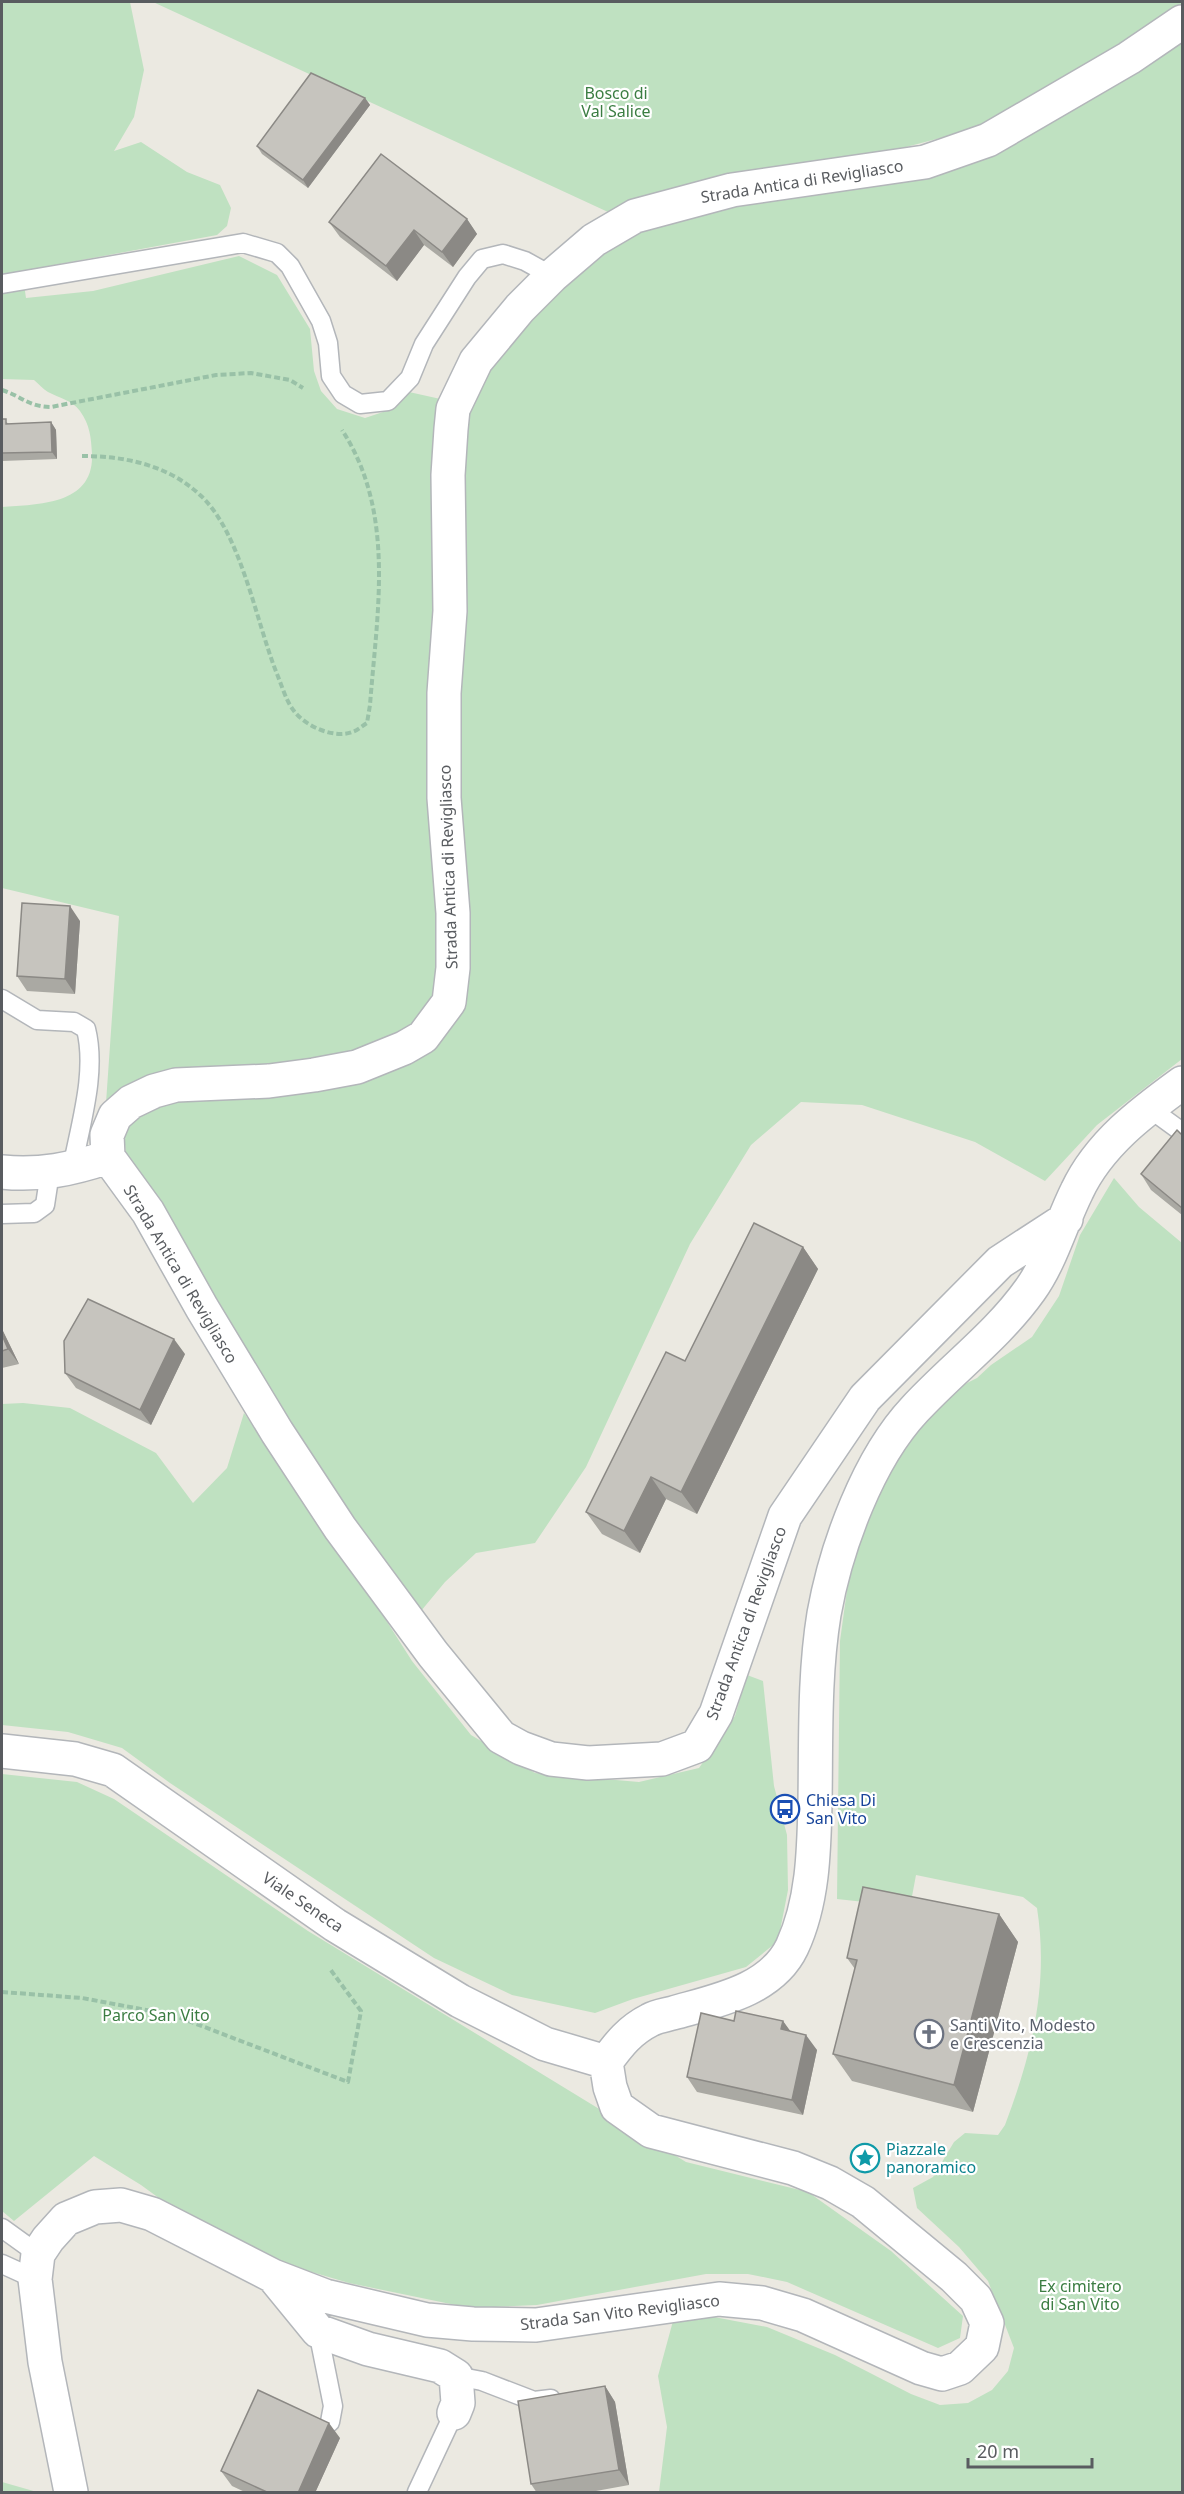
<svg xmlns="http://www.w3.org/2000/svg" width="1184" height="2494" font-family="'Noto Sans',sans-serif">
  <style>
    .green { fill: #bfe1c1 }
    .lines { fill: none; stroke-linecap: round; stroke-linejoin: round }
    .service-casing { stroke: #b3b6ba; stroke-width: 21 }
    .minor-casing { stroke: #b3b6ba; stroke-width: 36 }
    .path { stroke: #99c1a7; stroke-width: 4; stroke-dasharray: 6 3; stroke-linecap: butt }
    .service { stroke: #fff; stroke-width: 18 }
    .minor { stroke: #fff; stroke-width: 33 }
    .wall { fill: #aaa9a3 }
    .shaded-wall { fill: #8b8985 }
    .building { fill: #c6c4be; stroke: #8b8985; stroke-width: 1.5 }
    .labels { text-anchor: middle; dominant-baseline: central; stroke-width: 4.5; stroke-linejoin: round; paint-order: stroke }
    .park-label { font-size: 16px; fill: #3b7d42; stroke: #fff }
    .street-label { font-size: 16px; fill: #595c60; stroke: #fff }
    .transit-label { font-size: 16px; fill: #164399; stroke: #fff; text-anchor: start }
    .worship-label { font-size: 16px; fill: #5b616d; stroke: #fff; text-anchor: start }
    .culture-label { font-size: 16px; fill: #0d838f; stroke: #fff; text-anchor: start }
  </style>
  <rect width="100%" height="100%" fill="#ebe9e1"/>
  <!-- green -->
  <path class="green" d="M2,2H130L144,70L134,117L114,151L141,142L187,172L220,185L231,208L227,226L217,235L22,271L26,298L93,291L239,256L277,275L310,329L314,371L321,391L337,409L365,418L392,409L409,392L445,400L442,983L426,1021L388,1045L106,1103L119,916L2,888V507C39,504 94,505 92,454C91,437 90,425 80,411C72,400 59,398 48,392C43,389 39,384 34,380L2,379Z
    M153,2H1182V5L1139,39L982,127L868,157L649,198L608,212Z
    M1182,38V1059L1097,1125L1045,1181L975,1142L862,1105L801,1102L751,1145L690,1244L586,1467L535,1543L476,1553L445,1582L421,1611L297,1441L163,1206L126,1154L124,1135L130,1123L154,1104L444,1033L460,835L462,465L468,409L485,371L525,321L584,265L646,224L701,206L936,171Z
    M1114,1178L1139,1207L1182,1243V2492H659L667,2427L658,2376L673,2321L714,2317L767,2327L835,2355L911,2394L940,2405L968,2403L992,2390L1008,2371L1014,2348L988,2281L959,2247L917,2208L913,2188L933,2177L954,2142L965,2133L998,2135L1005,2125C1032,2054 1049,1984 1037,1908L1023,1897L916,1875L910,1907L837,1899L840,1641L847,1590L856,1548L891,1470L925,1421L961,1386L977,1378L991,1365L1032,1337L1059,1296L1080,1235Z
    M23,1403L70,1408L156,1453L193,1503L227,1468L244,1413L326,1526L412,1661L471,1735L535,1773L639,1782L699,1768L735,1716L747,1675L763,1681L774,1786L787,1835L788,1890L778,1941L746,1967L633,1999L595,2013L512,1995L434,1958L170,1783L122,1748L68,1732L2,1725V1404Z
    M2,1774L77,1782L114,1799L308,1931L686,2162L808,2192L891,2251L963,2316L960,2338L938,2348L787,2282L748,2274H706L537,2305L470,2308L349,2283L254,2255L185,2217L141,2185L94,2156L14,2221L2,2211Z
    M2,2482L37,2492H2Z"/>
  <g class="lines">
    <!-- service casing -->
    <g class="service-casing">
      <path id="service" d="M2,284L243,243L277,253L290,266L321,321L328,343L331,376L343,394L360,404L388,401L410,378L424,344L467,277L482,259L503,254L525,261L552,276
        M2,999L37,1020L74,1022L86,1029C97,1073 80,1125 72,1169
        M1149,1108L1182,1132
        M2,1214L34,1213L45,1205L50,1172
        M2,2228L38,2254
        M2,2264L35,2279
        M318,2331L333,2406L330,2422
        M456,2376L482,2381L534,2401L551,2399
        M417,2492L454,2413"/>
    </g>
    <!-- minor casing -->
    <g class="minor-casing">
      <path id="minor" d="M2,1172C40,1176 72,1169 108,1157
        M1066,1219L1000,1262L865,1398L785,1516L716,1714L697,1746L662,1759L588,1763L551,1759L521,1748L501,1737L433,1654L340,1528L277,1432L202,1308L148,1212L108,1157L107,1135L115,1116L131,1102L154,1091L176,1085L269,1081L314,1075L357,1067L404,1048L423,1037L449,1002L453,968V913L444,798V693L450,611L448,475L451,429L453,409L476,361L520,308L552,276L594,240L635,216L732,190L925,162L988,140L1129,58L1182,22
        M2,1751L75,1759L113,1770L335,1925L460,2001L545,2044L606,2062
        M273,2276L318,2331L368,2349L440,2366L456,2376L458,2403L454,2413
        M71,2492L45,2362L35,2279L38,2254L48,2239L66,2219L95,2207L121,2205L152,2214L273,2276L325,2296L427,2320L473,2324L536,2325L719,2299L762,2303L803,2315L921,2368L942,2374L960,2368L982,2347L987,2323L976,2299L954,2277L863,2202L830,2183L793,2168L651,2131L617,2107L610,2087L606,2062C619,2044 630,2030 650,2020C657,2016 666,2015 673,2013C715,2001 771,1991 792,1947C813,1902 814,1851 815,1803C816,1740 814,1675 824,1614C836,1547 868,1459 915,1409C953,1368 998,1335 1030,1290C1051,1261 1061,1223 1077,1191C1099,1144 1142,1112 1182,1083"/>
    </g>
    <!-- path -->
    <path class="path" d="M2,390C21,396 29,407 51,407L216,375L251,373L290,380L303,388
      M82,456C125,456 168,465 200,495C241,532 256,622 277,674C282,686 286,701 294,711C305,726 334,739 352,732C357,731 362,726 367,723L370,705C377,612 396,513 342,430
      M2,1992L82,1998L173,2015L348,2082L361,2011L330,1969"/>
    <!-- service -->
    <use href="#service" class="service"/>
    <!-- minor -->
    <use href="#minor" class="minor"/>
  </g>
  <!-- wall -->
  <path class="wall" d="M365,98L370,105L308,188L262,154L257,146Z
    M467,219L477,234L453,267L424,245L397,281L340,237L329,222Z
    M2,419L9,424L51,422L56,430L57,459L2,461Z
    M80,921L75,994L27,991L17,976Z
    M1182,1135V1215L1151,1190L1141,1174Z
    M803,1247L818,1269L697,1514L666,1499L640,1553L602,1534L586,1512L685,1361Z
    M2,1329L19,1364L2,1368Z
    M185,1354L151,1425L76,1388L65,1373Z
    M999,1914L1018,1942L973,2112L852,2081L833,2054L855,1969L847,1958Z
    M734,2021H783L790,2032L817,2050L803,2115L697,2092L687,2077Z
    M605,2386L615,2402L629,2485L585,2493H537L531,2484Z
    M340,2438L315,2493H247L232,2486L221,2471Z"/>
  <!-- shaded-wall -->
  <path class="shaded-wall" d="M365,98L370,105L308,188L303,180Z
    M467,219L477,234L453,267L442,252Z
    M414,230L424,245L397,281L386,266Z
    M51,422L56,430L57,459L52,452Z
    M70,906L80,921L75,994L65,979Z
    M803,1247L818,1269L697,1514L681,1492Z
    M2,1329L19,1364L8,1349L2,1335Z
    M174,1339L185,1354L151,1425L140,1410Z
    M651,1477L666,1499L640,1553L624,1531Z
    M999,1914L1018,1942L973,2112L954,2085Z
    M783,2021L794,2036L781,2029Z
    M806,2035L817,2050L803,2115L792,2100Z
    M605,2386L615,2402L629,2485L619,2470Z
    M329,2423L340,2438L315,2493H298Z"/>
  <!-- building -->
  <path class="building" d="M311,73L365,98L303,180L257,146Z
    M381,154L467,219L442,252L414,230L386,266L329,222Z
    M2,419H6V424L51,422L52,452L2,453Z
    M22,903L70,906L65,979L17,976Z
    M1177,1130L1182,1135V1208L1141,1174Z
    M754,1223L803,1247L681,1492L651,1477L624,1531L586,1512L666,1352L685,1361Z
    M88,1299L174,1339L140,1410L65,1373L64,1341Z
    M2,1335L8,1349L2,1351Z
    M863,1887L999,1914L954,2085L833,2054L857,1960L847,1958Z
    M736,2011L783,2021L781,2029L806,2035L792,2100L687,2077L701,2013L734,2021Z
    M605,2386L619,2470L531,2484L518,2401Z
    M258,2390L329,2423L298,2493H269L221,2471Z"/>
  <!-- icons -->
  <defs>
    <g id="bus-ring" transform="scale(1.5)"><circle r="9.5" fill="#fff" stroke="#1a4fb4" stroke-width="1.5"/><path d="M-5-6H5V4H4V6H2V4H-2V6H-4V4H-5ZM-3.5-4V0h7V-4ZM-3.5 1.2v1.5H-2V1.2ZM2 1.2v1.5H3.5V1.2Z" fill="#1a4fb4"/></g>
    <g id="church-ring" transform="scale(1.5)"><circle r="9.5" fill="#fff" stroke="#6b7280" stroke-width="1.5"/><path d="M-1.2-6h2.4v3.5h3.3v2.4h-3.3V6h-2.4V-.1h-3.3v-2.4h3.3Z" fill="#6b7280"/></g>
    <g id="sight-ring" transform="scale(1.5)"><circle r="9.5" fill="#fff" stroke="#0f9aa8" stroke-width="1.5"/><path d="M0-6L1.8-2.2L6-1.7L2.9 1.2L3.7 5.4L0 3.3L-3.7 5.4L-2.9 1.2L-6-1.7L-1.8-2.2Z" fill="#0f9aa8"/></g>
  </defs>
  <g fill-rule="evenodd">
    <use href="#bus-ring" x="785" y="1809"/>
    <use href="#church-ring" x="929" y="2034"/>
    <use href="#sight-ring" x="865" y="2158"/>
  </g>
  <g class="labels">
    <!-- park labels -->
    <g class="park-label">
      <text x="616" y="93">Bosco di<tspan x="616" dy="18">Val Salice</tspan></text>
      <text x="156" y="2015">Parco San Vito</text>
      <text x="1080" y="2286">Ex cimitero<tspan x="1080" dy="18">di San Vito</tspan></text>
    </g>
    <!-- street labels -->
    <g class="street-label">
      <text transform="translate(802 181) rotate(-9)">Strada Antica di Revigliasco</text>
      <text transform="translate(448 867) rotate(-92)">Strada Antica di Revigliasco</text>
      <text transform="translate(181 1274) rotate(59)">Strada Antica di Revigliasco</text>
      <text transform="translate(746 1623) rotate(-70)">Strada Antica di Revigliasco</text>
      <text transform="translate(303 1902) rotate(34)">Viale Seneca</text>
      <text transform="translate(620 2312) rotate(-7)">Strada San Vito Revigliasco</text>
    </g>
    <!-- transit labels -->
    <g class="transit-label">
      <text x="806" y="1800">Chiesa Di<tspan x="806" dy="18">San Vito</tspan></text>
    </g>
    <!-- worship labels -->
    <g class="worship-label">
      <text x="950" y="2025">Santi Vito, Modesto<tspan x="950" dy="18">e Crescenzia</tspan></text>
    </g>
    <!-- culture labels -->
    <g class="culture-label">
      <text x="886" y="2149">Piazzale<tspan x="886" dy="18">panoramico</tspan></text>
    </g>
  </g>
  <!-- border -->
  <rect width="1184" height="2494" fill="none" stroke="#595c60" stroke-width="6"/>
  <!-- scale -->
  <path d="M968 2458v9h124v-9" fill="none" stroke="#595c60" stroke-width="3"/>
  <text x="977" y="2458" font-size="18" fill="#595c60" stroke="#ffffff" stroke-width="4.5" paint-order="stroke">20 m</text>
</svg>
